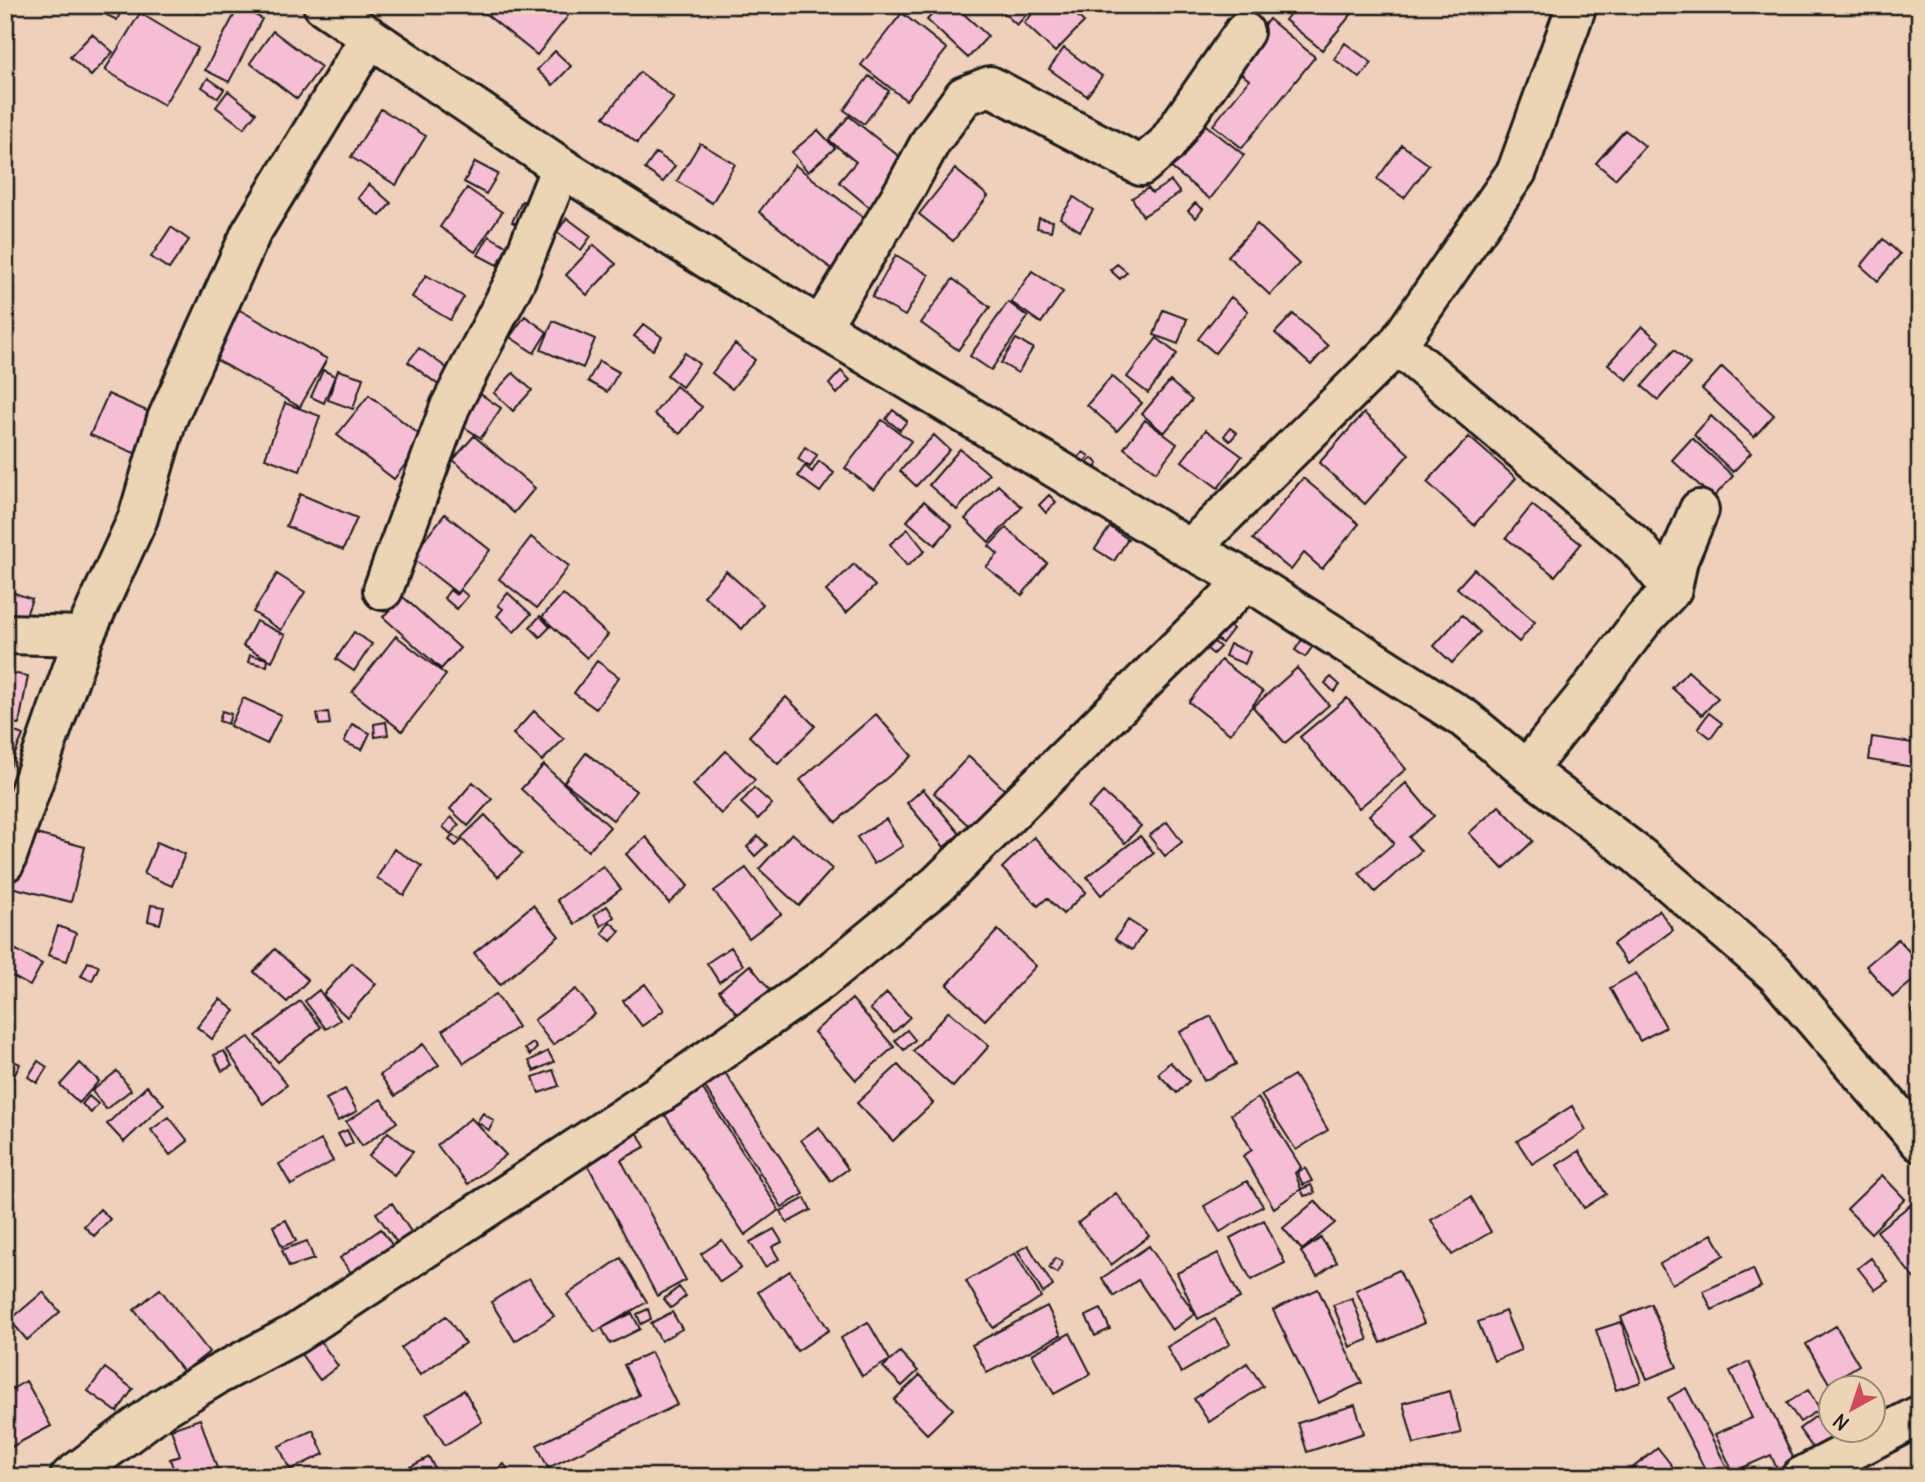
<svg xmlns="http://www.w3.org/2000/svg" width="1925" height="1482" font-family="Delius,sans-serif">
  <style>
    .building { fill: #f6bed4; stroke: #1c1c1c; stroke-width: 2 }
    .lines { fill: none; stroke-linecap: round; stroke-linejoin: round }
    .minor-casing { stroke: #1c1c1c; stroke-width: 44 }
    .minor { stroke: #ecd5b5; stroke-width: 38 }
  </style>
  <rect width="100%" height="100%" fill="#eed0bb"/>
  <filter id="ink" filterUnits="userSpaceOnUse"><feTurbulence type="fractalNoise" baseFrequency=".0143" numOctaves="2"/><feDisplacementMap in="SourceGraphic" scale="14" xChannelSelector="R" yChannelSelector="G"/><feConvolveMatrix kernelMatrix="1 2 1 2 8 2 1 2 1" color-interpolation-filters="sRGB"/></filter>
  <g filter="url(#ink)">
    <!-- building -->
    <path class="building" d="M98,5H124L117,20L96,10Z
      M182,5H204L198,14Z
      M486,5H554L568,16L537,55L482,11Z
      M764,5H781L773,14Z
      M940,5H954L988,36L968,58L927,20Z
      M995,5H1035L1017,25Z
      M1040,5H1065L1084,22L1055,52L1024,23Z
      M1233,5H1260L1248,19Z
      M1297,5H1359L1322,50L1285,20Z
      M239,6L262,19L229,82L205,70Z
      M140,13L198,48L164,105L105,70Z
      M902,13L947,49L906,100L861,65Z
      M1269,19L1315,57L1242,148L1213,125L1249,80L1231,65Z
      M273,31L321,67L297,99L250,63Z
      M92,34L113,52L91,76L70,57Z
      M1345,43L1372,63L1360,78L1334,59Z
      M1064,48L1102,76L1087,96L1049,69Z
      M555,51L571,66L553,85L537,70Z
      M640,72L674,98L637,143L604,117Z
      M869,76L889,91L864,124L844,110Z
      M208,78L224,89L218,98L202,87Z
      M228,91L256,113L244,128L216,107Z
      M381,109L426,136L396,185L351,157Z
      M849,116L912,167L875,212L839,182L856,162L829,140Z
      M1198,119L1244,155L1210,199L1164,162Z
      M818,130L835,148L808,172L792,152Z
      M1625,130L1645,146L1615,179L1596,163Z
      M700,143L735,164L712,203L677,181Z
      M1402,145L1429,165L1404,198L1377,179Z
      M656,153L675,166L663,182L645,169Z
      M475,162L498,174L486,194L464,182Z
      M795,165L870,223L833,270L759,212Z
      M955,169L988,196L953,241L919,214Z
      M1171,181L1180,193L1143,216L1132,198L1148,188L1152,193Z
      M369,184L391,203L380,216L358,198Z
      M467,188L502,212L475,252L440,227Z
      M1074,197L1093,210L1080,231L1060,218Z
      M522,201L540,210L529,231L512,222Z
      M1195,203L1203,209L1196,218L1188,211Z
      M567,218L591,236L581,250L557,232Z
      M1039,218L1053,221L1051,231L1037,228Z
      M1257,224L1299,264L1270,295L1228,256Z
      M171,227L189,240L169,269L151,257Z
      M489,236L508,247L497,265L478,255Z
      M1883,239L1900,254L1878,281L1861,266Z
      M594,245L616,264L587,295L566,275Z
      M896,255L929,275L905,316L872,297Z
      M1117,264L1127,272L1120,279L1110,270Z
      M1032,271L1063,292L1041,323L1011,302Z
      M426,275L464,297L450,320L412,297Z
      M953,279L990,307L958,350L921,323Z
      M1231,297L1248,311L1215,353L1198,339Z
      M1008,302L1028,317L991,370L970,356Z
      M236,308L327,359L300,407L210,356Z
      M1163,310L1187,319L1178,344L1154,335Z
      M1293,314L1328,346L1311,365L1275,333Z
      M525,316L547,332L534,353L510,337Z
      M553,321L595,339L583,368L541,350Z
      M644,324L662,337L653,350L634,336Z
      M1642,326L1660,342L1627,380L1608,364Z
      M1157,338L1177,354L1148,393L1127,377Z
      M1016,339L1033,348L1018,373L1001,363Z
      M735,344L755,360L732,389L712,373Z
      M419,348L451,371L440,386L408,362Z
      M1674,350L1690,364L1658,400L1642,386Z
      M685,353L699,364L682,387L667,375Z
      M599,361L619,372L607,392L588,381Z
      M1722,367L1774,415L1754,437L1702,389Z
      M323,370L335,376L324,403L311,397Z
      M338,370L363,378L353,409L328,400Z
      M841,371L850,380L837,394L829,384Z
      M513,373L532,390L513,411L494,393Z
      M1112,376L1142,403L1117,431L1087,405Z
      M1170,381L1192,400L1164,433L1142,414Z
      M676,386L702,407L680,434L654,414Z
      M476,391L501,408L481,438L455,421Z
      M108,394L154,414L137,454L90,435Z
      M369,395L425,439L394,479L337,435Z
      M285,403L320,416L300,471L265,458Z
      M893,410L907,421L900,430L886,419Z
      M1364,413L1409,454L1365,504L1319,463Z
      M1711,416L1751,453L1733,472L1694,435Z
      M882,420L911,441L874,490L845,468Z
      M1145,420L1177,444L1156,472L1124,448Z
      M1230,428L1237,433L1230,441L1224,436Z
      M1206,430L1242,456L1218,488L1182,461Z
      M934,435L950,450L916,486L900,471Z
      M474,436L535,488L514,513L453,460Z
      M1469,437L1516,478L1474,525L1427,482Z
      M1692,438L1733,476L1713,498L1672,460Z
      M805,447L817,455L810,467L798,459Z
      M960,449L989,474L957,510L929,485Z
      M1083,452L1089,456L1083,464L1077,459Z
      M1092,458L1098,464L1093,470L1086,464Z
      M819,461L834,473L820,492L798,476L805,466L812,472Z
      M1303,478L1359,524L1322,569L1304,553L1291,570L1253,539Z
      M998,485L1022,507L989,542L965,519Z
      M300,494L357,518L343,550L286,526Z
      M1049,495L1056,502L1046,513L1039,505Z
      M924,501L952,526L935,545L907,521Z
      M1532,505L1581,544L1555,576L1506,538Z
      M445,514L490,550L457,593L411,557Z
      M1110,527L1128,539L1114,561L1095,549Z
      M1006,528L1047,563L1022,595L986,567L998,554L989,546Z
      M908,529L925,551L907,566L890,544Z
      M531,537L569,566L537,608L499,579Z
      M854,564L875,586L846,613L826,591Z
      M1474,569L1535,622L1519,642L1457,588Z
      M726,571L763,604L742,629L704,596Z
      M277,574L305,592L281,630L253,612Z
      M6,590L32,599L23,623L5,617Z
      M450,590L456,595L461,590L468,596L457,609L444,598Z
      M508,593L531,614L514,632L497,616L503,609L498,605Z
      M563,594L608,635L587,658L542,617Z
      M402,596L460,648L441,669L383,617Z
      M1462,615L1480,632L1452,663L1434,646Z
      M540,616L550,627L540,637L530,627Z
      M1221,619L1233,629L1222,643L1209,633Z
      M256,621L285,635L272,661L243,646Z
      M354,632L372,644L354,671L336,659Z
      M396,636L446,675L402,731L352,692Z
      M1303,638L1313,646L1305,657L1295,650Z
      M1213,641L1220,647L1213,654L1206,648Z
      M1230,644L1250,652L1245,664L1225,656Z
      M250,655L268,659L267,666L248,662Z
      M1221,660L1263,692L1230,734L1189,702Z
      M597,661L619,677L596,709L574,693Z
      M1297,668L1329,705L1285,743L1253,707Z
      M1688,671L1718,698L1702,715L1672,688Z
      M5,672L28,676L19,724L5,722Z
      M1331,677L1340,685L1334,692L1325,683Z
      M786,697L815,726L778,764L749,736Z
      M243,698L281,715L267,744L230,726Z
      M1347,698L1406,769L1359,808L1300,737Z
      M222,711L231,714L228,724L219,721Z
      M534,711L564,739L542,761L513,734Z
      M328,712L330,724L319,725L317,714Z
      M1709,713L1722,723L1711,738L1698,728Z
      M876,714L912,756L836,822L800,780Z
      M386,722L388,735L375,737L374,724Z
      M352,724L370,733L362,750L344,742Z
      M5,728L23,735L8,771L5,770Z
      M1872,737L1920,744V768L1869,760Z
      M726,751L755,780L721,814L693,785Z
      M586,753L636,791L613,820L564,782Z
      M969,756L1005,790L970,827L934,793Z
      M544,765L610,827L588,851L521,789Z
      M473,782L492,799L468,826L450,809Z
      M1406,783L1434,816L1409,837L1421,851L1375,892L1359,873L1394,843L1369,815Z
      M754,788L772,804L758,819L741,803Z
      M923,789L960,834L944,847L907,803Z
      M1103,792L1141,826L1125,843L1088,808Z
      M1499,806L1533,841L1503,869L1469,833Z
      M485,815L522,854L498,877L461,838Z
      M451,817L459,825L451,834L443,827Z
      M886,819L903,846L874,864L857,837Z
      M1167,822L1182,842L1165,856L1149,836Z
      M25,831L85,847L71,902L11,887Z
      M792,833L832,869L799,906L759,869Z
      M453,835L461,841L456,846L449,840Z
      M758,836L767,845L755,856L747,847Z
      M1140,836L1154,853L1101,895L1087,877Z
      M646,837L688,886L669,903L626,854Z
      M1034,837L1086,892L1063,914L1047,898L1038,906L1002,868Z
      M157,842L185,854L172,886L144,874Z
      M394,849L422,866L404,895L377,878Z
      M603,866L621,889L575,924L557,900Z
      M746,868L781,914L749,938L714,891Z
      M151,905L164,907L160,924L148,921Z
      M533,905L559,936L500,985L474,953Z
      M607,906L614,917L601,926L594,915Z
      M1659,910L1673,930L1627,964L1613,944Z
      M1128,920L1145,931L1132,950L1115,939Z
      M610,922L620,931L611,941L602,933Z
      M58,926L76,933L67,961L48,955Z
      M998,930L1036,966L985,1020L947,985Z
      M1898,939L1920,964V975L1893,997L1866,966Z
      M5,944L42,964L30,986L5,972Z
      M731,947L743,965L719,982L707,963Z
      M275,949L308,980L287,1002L254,972Z
      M88,962L99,966L92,981L81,976Z
      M352,963L376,984L347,1017L323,995Z
      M750,965L770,990L738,1015L719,991Z
      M1636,973L1666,1027L1640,1041L1610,988Z
      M645,984L664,1010L642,1026L623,1001Z
      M576,989L595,1014L553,1045L534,1020Z
      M319,990L340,1020L326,1029L305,1001Z
      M887,993L910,1017L894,1032L870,1009Z
      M496,994L518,1027L464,1063L443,1030Z
      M220,999L235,1011L212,1039L197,1027Z
      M852,999L894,1047L856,1080L814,1032Z
      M300,1001L321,1027L278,1062L256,1036Z
      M1920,1002V1020L1911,1012Z
      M949,1011L989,1046L953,1087L913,1051Z
      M1211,1016L1236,1064L1204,1081L1180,1032Z
      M907,1030L915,1040L904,1050L895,1040Z
      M249,1037L287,1085L263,1104L227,1050Z
      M533,1043L537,1048L530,1055L525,1049Z
      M423,1044L439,1065L395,1096L380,1075Z
      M224,1051L232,1066L222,1071L214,1055Z
      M548,1051L554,1062L534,1071L529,1061Z
      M5,1057L20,1064L5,1095Z
      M38,1061L47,1067L37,1083L28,1077Z
      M1170,1062L1189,1081L1177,1093L1158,1074Z
      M80,1063L99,1081L79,1103L60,1085Z
      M898,1065L933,1103L893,1141L857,1103Z
      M553,1070L559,1086L539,1093L533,1077Z
      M117,1071L131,1090L106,1109L92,1091Z
      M724,1071L804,1194L782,1207L703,1084Z
      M1294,1075L1328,1130L1296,1150L1261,1095Z
      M699,1083L779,1210L745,1235L663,1112Z
      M147,1086L164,1104L124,1142L107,1124Z
      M345,1089L357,1111L338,1121L326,1099Z
      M89,1096L98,1104L91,1113L82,1104Z
      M1258,1098L1301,1167L1295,1173L1301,1189L1274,1208L1243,1156L1252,1150L1231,1114Z
      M381,1099L397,1122L362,1146L346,1122Z
      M1572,1106L1586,1130L1532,1164L1517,1141Z
      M483,1113L494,1121L489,1130L477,1122Z
      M169,1117L188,1141L170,1155L151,1130Z
      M471,1118L506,1155L468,1184L437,1145Z
      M819,1127L848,1169L831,1181L801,1140Z
      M635,1128L645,1147L621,1160L686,1280L657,1296L583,1156Z
      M347,1130L353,1143L345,1147L338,1134Z
      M388,1132L413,1152L394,1175L369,1156Z
      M321,1140L333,1161L291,1185L279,1164Z
      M1579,1151L1606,1194L1584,1208L1557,1165Z
      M1305,1168L1312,1181L1303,1185L1297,1172Z
      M1882,1175L1905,1199L1871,1233L1847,1209Z
      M1247,1181L1263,1206L1220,1232L1204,1206Z
      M1311,1185L1315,1193L1304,1196L1301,1189Z
      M1116,1193L1149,1236L1111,1265L1078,1223Z
      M1471,1197L1491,1232L1452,1255L1431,1220Z
      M805,1198L811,1210L787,1223L781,1211Z
      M1315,1201L1335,1223L1302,1250L1283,1228Z
      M392,1203L419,1244L405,1254L376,1213Z
      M1913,1203L1920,1212V1286L1877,1231Z
      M100,1209L110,1219L94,1236L84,1226Z
      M286,1220L296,1241L282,1247L273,1226Z
      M1264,1220L1285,1263L1251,1280L1230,1238Z
      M381,1229L399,1255L359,1283L340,1258Z
      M774,1229L782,1242L772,1247L779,1259L765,1267L750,1242Z
      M1712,1234L1724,1255L1672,1284L1660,1264Z
      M1321,1238L1337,1262L1317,1276L1301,1252Z
      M722,1240L741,1268L720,1282L701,1254Z
      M307,1241L314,1259L289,1267L282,1250Z
      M1028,1245L1053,1286L1043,1293L1018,1251Z
      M1149,1246L1195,1314L1172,1330L1138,1280L1114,1296L1102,1278Z
      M1015,1253L1041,1297L993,1328L966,1281Z
      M1218,1253L1240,1298L1198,1319L1177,1273Z
      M621,1258L647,1302L595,1332L567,1295Z
      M1055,1258L1063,1262L1057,1273L1049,1268Z
      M1871,1258L1888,1281L1875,1290L1858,1268Z
      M1753,1269L1761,1287L1712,1310L1703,1291Z
      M1399,1270L1424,1323L1381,1343L1356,1290Z
      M790,1271L829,1330L797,1351L758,1292Z
      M529,1278L554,1316L515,1341L491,1302Z
      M679,1287L686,1296L671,1308L664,1299Z
      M160,1289L209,1352L184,1372L134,1310Z
      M1318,1289L1362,1383L1318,1403L1273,1310Z
      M43,1292L60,1312L27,1340L10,1320Z
      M1352,1298L1368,1340L1350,1347L1333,1305Z
      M1651,1304L1677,1367L1647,1379L1621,1317Z
      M1047,1306L1061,1335L987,1373L972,1345Z
      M648,1309L651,1319L641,1324L637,1314Z
      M1101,1309L1110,1329L1095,1336L1086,1316Z
      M1505,1311L1521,1350L1494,1361L1478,1322Z
      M672,1312L682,1329L661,1341L651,1323Z
      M632,1313L640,1329L610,1344L602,1328Z
      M446,1316L465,1343L420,1375L401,1348Z
      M1215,1319L1230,1344L1181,1373L1167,1347Z
      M868,1322L890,1360L862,1376L841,1338Z
      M1621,1322L1641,1382L1616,1390L1596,1330Z
      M1836,1326L1859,1365L1829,1383L1806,1344Z
      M314,1332L338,1366L320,1380L295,1346Z
      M1070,1333L1091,1374L1054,1394L1032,1354Z
      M651,1352L677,1405L548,1468L537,1445L639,1395L624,1365Z
      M900,1352L918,1371L902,1386L883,1367Z
      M1749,1362L1797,1466L1779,1474L1771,1455L1733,1472L1715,1434L1752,1418L1730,1371Z
      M1247,1363L1263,1386L1209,1422L1194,1399Z
      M105,1368L133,1389L117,1412L88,1391Z
      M920,1375L953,1409L927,1434L894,1400Z
      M26,1381L51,1426L5,1450V1393Z
      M1686,1388L1732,1477H1709L1668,1398Z
      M464,1390L482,1422L445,1445L426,1414Z
      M1808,1390L1820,1409L1800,1422L1787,1403Z
      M1450,1391L1461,1433L1414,1444L1403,1403Z
      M1355,1405L1364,1433L1307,1452L1298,1423Z
      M1816,1416L1838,1446L1821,1459L1799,1429Z
      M200,1419L220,1477H176L170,1459L180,1456L171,1429Z
      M313,1430L324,1454L290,1470L279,1446Z
      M1658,1448L1680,1476L1621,1477Z
      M429,1457L439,1477H391Z
      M504,1464L514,1477H489Z"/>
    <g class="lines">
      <!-- minor casing -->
      <g class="minor-casing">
        <path id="minor" d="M323,5L561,167L714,263L1190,549L1247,580L1465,719L1526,770L1639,856L1775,973L1920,1142
          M821,326L904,191L931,141L964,96L990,86L1141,166L1166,145L1244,32
          M1397,345L1636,546L1672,589L1643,620L1584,698L1526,770
          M1190,549L1397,345L1517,171L1577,5
          M1672,589L1678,560L1699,510
          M383,590L450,407L516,279L561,167
          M5,634L84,636
          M5,862L84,636L138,518L167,419L251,233L370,37
          M70,1477L161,1409L215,1376L295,1334L668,1088L821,980L938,884L1247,580
          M1801,1477L1920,1415"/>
      </g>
      <!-- minor -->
      <use href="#minor" class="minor"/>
    </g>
  </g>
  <!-- margin -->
  <rect width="1925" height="1482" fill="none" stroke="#ecd5b5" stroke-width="28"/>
  <rect x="14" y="14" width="1897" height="1454" fill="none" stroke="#1c1c1c" stroke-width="2.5" filter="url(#ink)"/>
  <!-- north arrow -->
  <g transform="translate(1852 1409) rotate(220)"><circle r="33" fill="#ecd5b5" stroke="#998b78" stroke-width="2"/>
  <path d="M0-5L12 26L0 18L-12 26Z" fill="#d1495b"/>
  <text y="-10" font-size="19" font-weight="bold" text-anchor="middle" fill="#1c1c1c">N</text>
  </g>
</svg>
